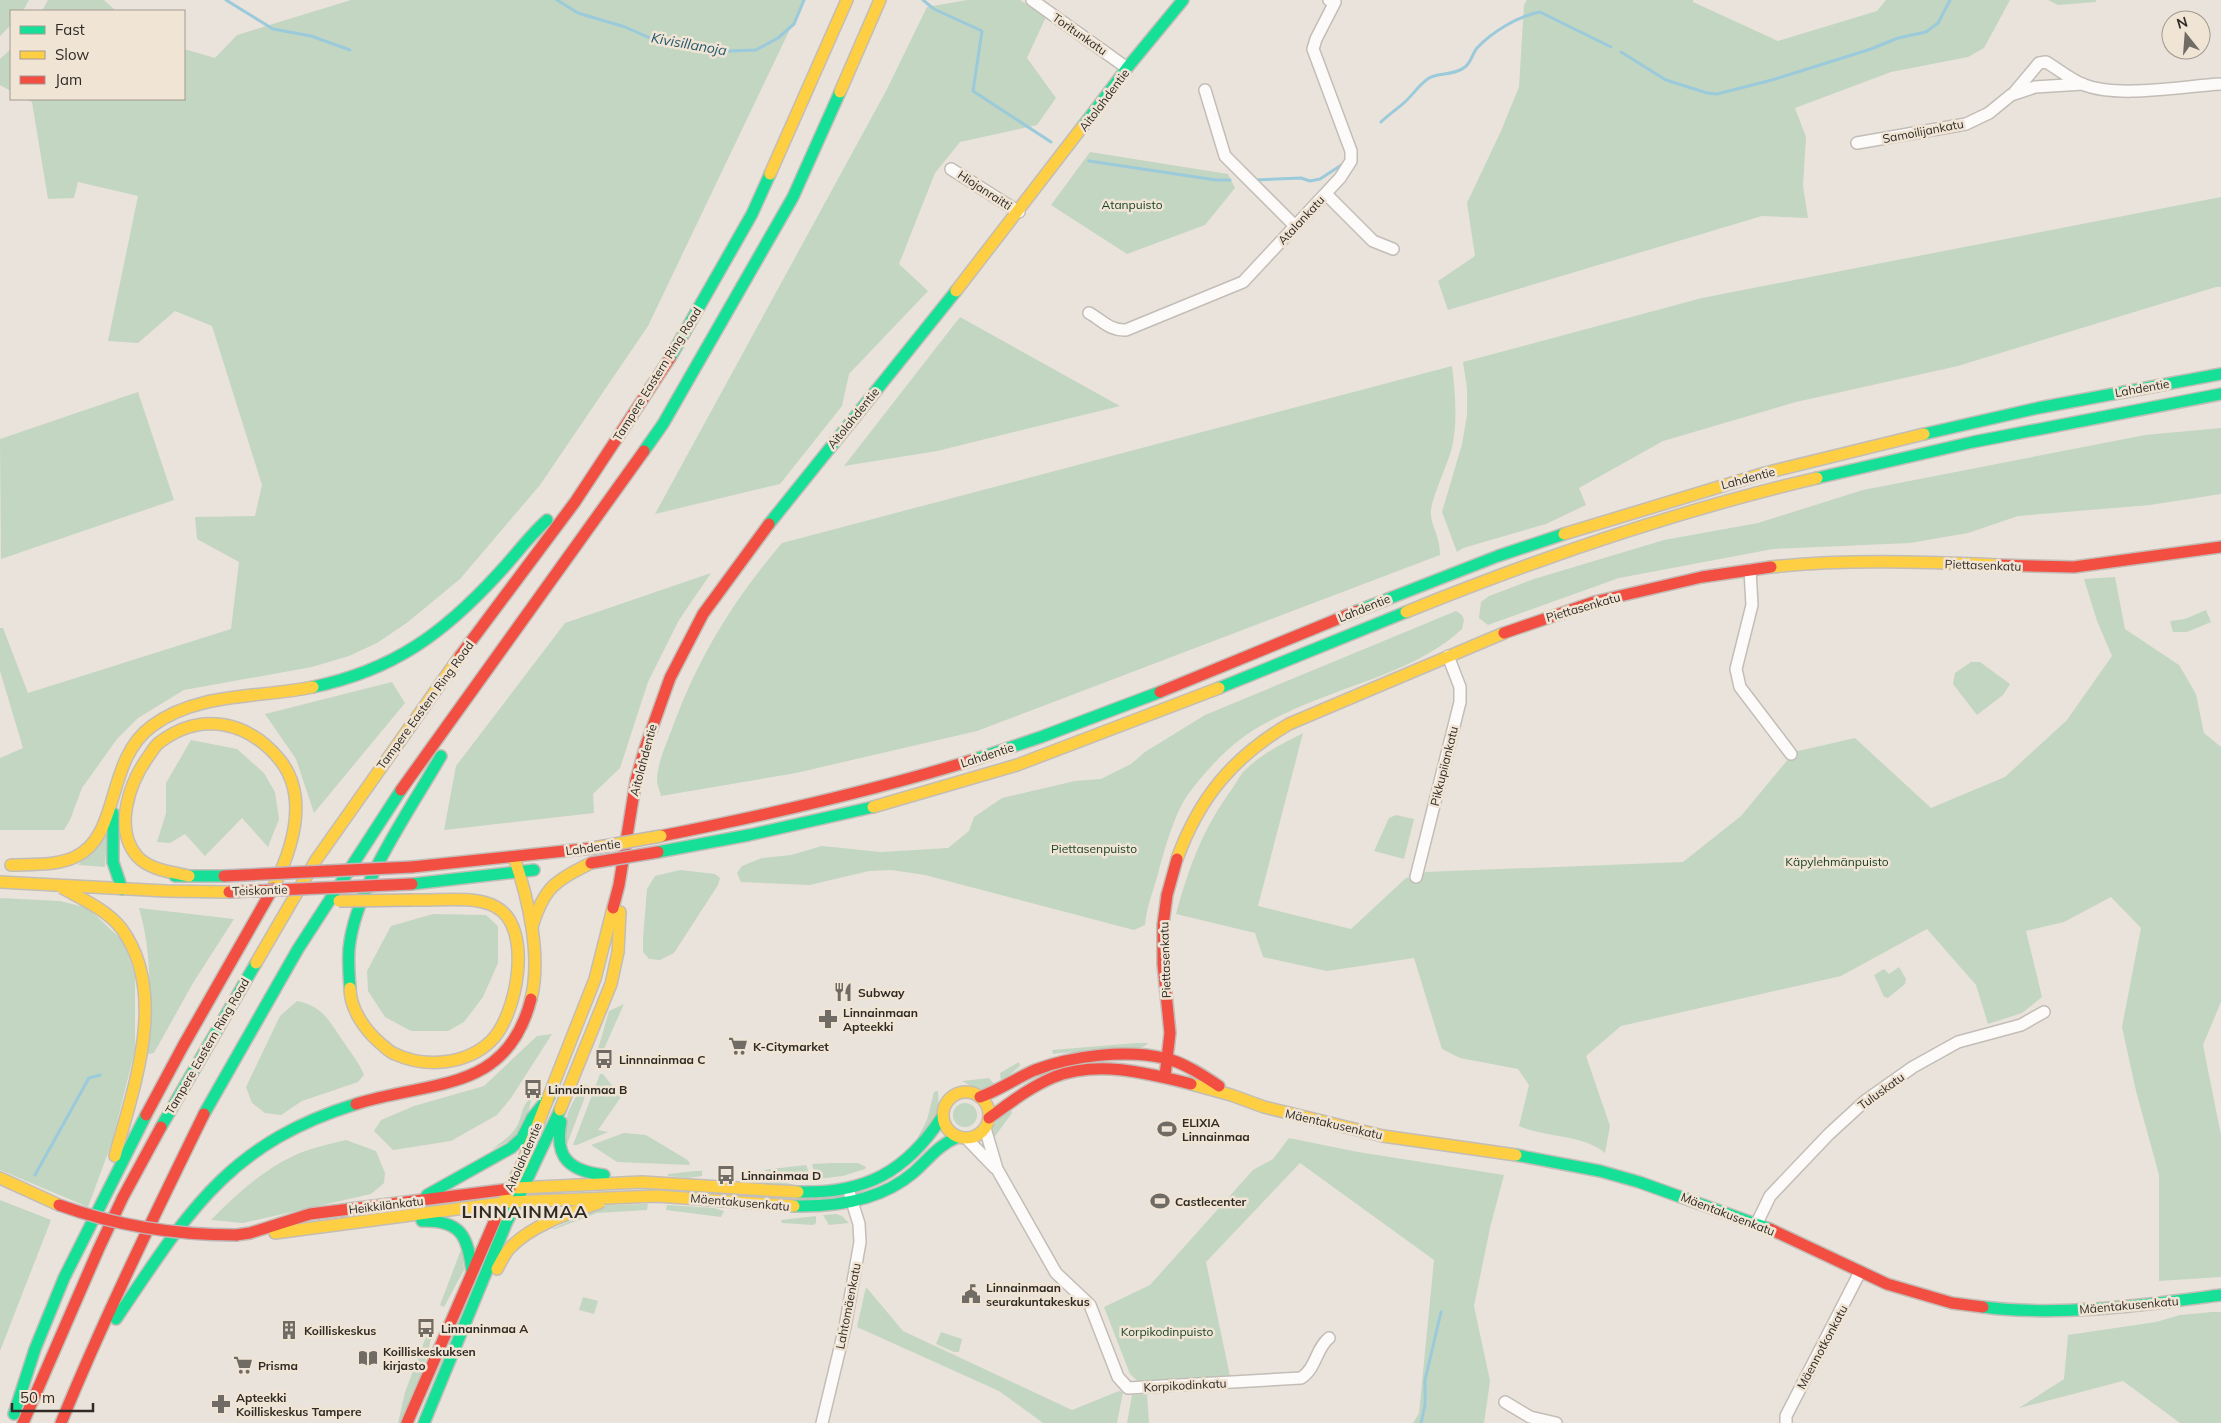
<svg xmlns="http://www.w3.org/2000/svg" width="2221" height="1423" font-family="Mulish,sans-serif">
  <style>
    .green { fill: #c3d6c2 }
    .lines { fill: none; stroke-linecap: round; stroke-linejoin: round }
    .stream { stroke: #9bcadb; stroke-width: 3 }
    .street-casing { stroke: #c3bdb7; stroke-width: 14 }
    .fast-casing { stroke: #c3bdb7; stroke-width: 14 }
    .slow-casing { stroke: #c3bdb7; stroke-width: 14 }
    .jam-casing { stroke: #c3bdb7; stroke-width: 14 }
    .street { stroke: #fcfbfa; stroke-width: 11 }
    .fast { stroke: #16e098; stroke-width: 11 }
    .slow { stroke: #ffcf43; stroke-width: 11 }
    .jam { stroke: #f24e42; stroke-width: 11 }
    .slow-bridge-casing { stroke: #beb7ba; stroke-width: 14; stroke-linecap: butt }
    .jam-bridge-casing { stroke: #beb7ba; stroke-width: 14; stroke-linecap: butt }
    .slow-bridge { stroke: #ffcf43; stroke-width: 11 }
    .jam-bridge { stroke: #f24e42; stroke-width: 11 }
    .labels { text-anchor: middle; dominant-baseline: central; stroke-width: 5; stroke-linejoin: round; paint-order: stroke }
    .street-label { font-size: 12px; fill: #302b25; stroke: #f0e4d5 }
    .park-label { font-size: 12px; fill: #153f24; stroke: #f0e4d5 }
    .poi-label { font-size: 12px; font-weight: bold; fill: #302b25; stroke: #f0e4d5; text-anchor: start }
    .water-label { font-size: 14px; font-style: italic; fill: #21596e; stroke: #f0e4d5 }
    .district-label { font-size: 18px; font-weight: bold; letter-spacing: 1px; fill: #302b25; stroke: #f0e4d5 }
  </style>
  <rect width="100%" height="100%" fill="#eae3db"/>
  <!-- green -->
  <path class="green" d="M0,0H29L23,11H11V25L0,36Z
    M48,0H104L116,11H42Z
    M351,0H804L648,326L540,485L460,579L408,622L377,643L349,656L312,667L184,690L138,718L117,739L82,788L70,820L64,830H0V758L23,748L0,671V628H3L28,693L231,629L239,562L197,539L195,517L255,516L262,485L212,326L175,311L138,343L108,341L138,196L78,182L74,198L48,199L32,102L25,99H184V49L215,58L237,35Z
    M967,0H1020L1046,17L1027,58L1056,98L1037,125L960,142L935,173L899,264L928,291L849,374L842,406L780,484L655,514L886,91L927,7Z
    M1527,0H1693V2L1778,41L1877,11L1886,0H2010L1984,48L1968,57L1891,72L1795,108L1806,137L1803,186L1808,218L1762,216L1448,310L1438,281L1475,256L1467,203L1501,131L1519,87L1524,5Z
    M2048,0H2096V2L2058,5Z
    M11,49V91L0,85V59Z
    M1090,152L1228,174L1235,188L1205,225L1127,254L1051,205Z
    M2221,197V287H2216L1958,366L1796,402L1663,441L1579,488L1586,505L1546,524L1463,548L1457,552L1442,512L1462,444L1467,415V388L1463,362L1702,298Z
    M960,317L1120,406L937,451L844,466Z
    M1452,366C1455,392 1458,421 1452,447C1449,462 1429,503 1431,514C1432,529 1440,536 1440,555L977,731L796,773L661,796C660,791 657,786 657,781C657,763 667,743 673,726C700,654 733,601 782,543Z
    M138,392L174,500L1,559L0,439Z
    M2221,428V494L2150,505L2018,516L1968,533L1910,543L1773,549L1619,578L1488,625L1479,618L1481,602L1489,596L1534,579L1664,540L1758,523L1863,490L2145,435Z
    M711,573L679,620L648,682L620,768L593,794L594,813L444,830L456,766L565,623Z
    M2115,577L2125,629L2179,665L2196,694L2204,733L2221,747V1002L2203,1045L2221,1135V1277L2159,1281V1175L2136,1091L2122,1027L2141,928L2111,897L2064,922L2026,931L2042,997L2022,1013L1988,1024L1976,985L1927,929L1841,976L1621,1026L1586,1056L1610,1126L1605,1153C1583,1134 1546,1138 1519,1126L1529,1085L1518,1069L1460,1058L1442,1049L1414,958L1327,971L1263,957L1255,933L1176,914C1189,867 1203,828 1232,789C1236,783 1240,775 1245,770C1261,754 1284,743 1303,733L1258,906L1351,929L1406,878L1424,872L1683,862L1741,816L1794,752L1855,738L1931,808L2005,777L2067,720L2112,656L2097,621L2084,579Z
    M2206,610L2211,622L2187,632H2173L2170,621L2185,619Z
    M1456,611L1462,615L1464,620L1462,629C1428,661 1380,676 1337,692C1308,703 1267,719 1242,738C1222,753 1202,775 1187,796C1174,815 1164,851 1158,874C1153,892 1147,905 1145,925L1134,930L925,875L891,870L869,871L810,885L741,882L737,873L742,866L762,858L791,855L822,846L881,852L948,848L969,831L974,817L1002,798L1075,781L1101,779L1131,764L1145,752L1205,715Z
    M1971,662H1980L2010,684L2003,695L1977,715L1953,684L1955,673Z
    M392,682L405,703L314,813L296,759L265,714Z
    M191,740L237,749L264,773L275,792L279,819L268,847L242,818L205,856L185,834L170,843L157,842L166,813V783Z
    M1396,815L1414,819L1404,859L1374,851L1389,818Z
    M107,833L105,867L78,865Z
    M680,870L715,874L720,878L718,885L674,953L660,960L649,959L643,952V939L647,889L655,876Z
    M0,898L60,901L88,908L124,942L135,976V1050L112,1142L88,1207L0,1170Z
    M139,908L234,919L193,983L154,1053L148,1054C150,1004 153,956 139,908Z
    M433,914L486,915L498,926V963L483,997L464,1022L448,1031H411L385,1017L368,991L367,971L391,926Z
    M1899,967L1906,979L1905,984L1888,998L1884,997L1874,975L1884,969L1889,974Z
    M297,1001C323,1006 329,1021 343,1041C350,1052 359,1062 364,1075L358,1082L302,1101L281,1115L265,1113L252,1103L246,1087L280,1016Z
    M624,1004L603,1051L598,1049L609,1011Z
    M552,1034L511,1098L497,1115L451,1141L393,1150L374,1131L381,1120L414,1106L484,1086L537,1036Z
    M1137,1043H1148C1135,1059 1074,1049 1053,1054L1052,1050Z
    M1019,1062L1020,1066L1001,1082L1000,1073Z
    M600,1074H603L621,1097L598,1130L608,1132L577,1145H573Z
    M989,1078L996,1086L978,1090L962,1081Z
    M584,1084L589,1086L566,1147C563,1117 568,1109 584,1084Z
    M938,1091L939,1109L919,1140L917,1139L927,1120L934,1092Z
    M529,1100L531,1101L528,1114L517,1137L491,1150C499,1144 510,1137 515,1129C522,1120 521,1106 529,1100Z
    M953 1115a12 12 0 1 1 24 0a12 12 0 1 1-24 0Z
    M1011,1109L1012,1113L993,1139C990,1123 1000,1117 1011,1109Z
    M624,1133L646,1135L686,1159L690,1163L689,1165L617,1162L591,1145Z
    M1289,1138L1358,1152L1504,1175L1490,1228L1474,1306L1490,1381L1484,1423H1413L1419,1413L1434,1260L1300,1163L1206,1262L1230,1376L1139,1382L1130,1374L1104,1307L1150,1285L1253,1170L1273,1159Z
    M346,1140L376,1151L385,1173L384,1183L371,1194L243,1223L211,1220C237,1193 272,1162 308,1150C320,1146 333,1143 346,1140Z
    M833,1163H858L866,1167L865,1169L843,1176L816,1179L812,1164Z
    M806,1165L812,1180L790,1178L763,1170Z
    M695,1171H702V1176L687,1178L668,1176V1174Z
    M749,1175L800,1186L767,1184L749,1179Z
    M0,1200L51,1220L0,1351Z
    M648,1204L647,1210L597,1213L555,1229H552L606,1205Z
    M667,1205L714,1208L724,1211L721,1217L666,1210Z
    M836,1214L842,1216L849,1223L829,1225L823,1215Z
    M816,1216V1223L813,1225L782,1223L781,1220Z
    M462,1247L464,1270L444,1307L440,1305Z
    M866,1287L903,1331L1072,1410L1119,1391L1123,1392L1117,1423H1043L999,1391L857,1327Z
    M583,1297L598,1301L594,1314L579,1310Z
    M2212,1312H2221V1423H2180L2123,1381L2019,1408L2064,1379L2068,1335L2156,1322L2180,1315Z
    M941,1332L962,1339L959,1352H954L936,1344Z
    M426,1337L431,1339L424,1366L401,1423H398L405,1392Z
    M1147,1394L1149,1423H1127L1132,1395Z"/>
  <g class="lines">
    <!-- stream -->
    <path class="stream" d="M226,0L273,29L311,36L350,50
      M557,0L578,13L625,27L650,38L729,51L756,50L778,38L794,24L804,0
      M923,0L934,9L982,31L973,91L1051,142
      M1621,52L1666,80L1707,93L1717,94L1772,80L1871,49L1898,38L1926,32L1938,23L1950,0
      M1381,122C1390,113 1399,108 1407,100C1414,93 1420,84 1429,78C1439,72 1454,76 1465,67C1471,63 1472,54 1477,48C1492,32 1518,16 1540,12L1611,47
      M1089,161L1216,180H1230
      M1254,180L1301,178L1310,181L1320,179L1343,164
      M35,1175L89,1078L100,1075
      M1421,1423L1425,1405V1380L1441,1312"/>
    <!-- street casing -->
    <g class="street-casing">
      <path id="street" d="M1032,0L1127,68
        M1205,90L1225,156L1295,226
        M2013,94L2039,63L2046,62C2058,69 2070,79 2082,84C2117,99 2183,86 2221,84
        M1857,143L1966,124L1989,113L2011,95L2035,87L2083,84
        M951,169L1019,212
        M1326,194L1373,241L1393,249
        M1089,313C1102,320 1110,331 1126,330L1243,282L1340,178L1351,161V151L1313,49L1316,39L1335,2L1329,0
        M1750,570L1752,605L1736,669L1740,687L1791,754
        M1416,877L1460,702V687L1448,656
        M985,1128L997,1169L1056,1273L1090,1305L1118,1377L1128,1388L1301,1378C1316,1369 1316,1348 1329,1338
        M967,1139L995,1168
        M1757,1223L1770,1196L1829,1134L1865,1101L1913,1067L1958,1042L2021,1025L2044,1012
        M1505,1402L1530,1417L1556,1423
        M822,1423L845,1327L860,1242L859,1224L850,1195
        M1786,1423V1416L1860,1272"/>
    </g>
    <!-- fast casing -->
    <g class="fast-casing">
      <path id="fast" d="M1083,126L1127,68L1183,0
        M670,358L752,214L770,174
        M1924,434L2038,408L2221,374
        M644,451L663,424L793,197L840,92
        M1817,478L1973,442L2221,394
        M769,524L956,291
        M1357,611L1498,556L1564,534
        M313,687C394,670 444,633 498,574C515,556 529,536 547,520
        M1219,688L1406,612
        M976,759L1041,737L1160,692
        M113,813V862L122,889
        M658,852L749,835L873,807
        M175,876H224
        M412,884L534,870
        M350,988C349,975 348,962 349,949C355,887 410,810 441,756
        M204,1114L298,949L401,790
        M561,1122C554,1158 570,1171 604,1175
        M161,1127L256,963
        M1516,1155L1600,1171L1639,1182L1770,1229
        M798,1192C865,1194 906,1172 942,1117
        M427,1195L511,1148L522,1138L532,1118L549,1097
        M794,1206C835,1207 881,1200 913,1173C929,1159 938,1145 958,1137
        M422,1221C461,1220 468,1236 472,1272
        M1983,1307C2062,1317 2143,1305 2221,1295
        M116,1319C187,1214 227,1144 356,1104
        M14,1414L35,1349L64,1278L146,1115
        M424,1423L506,1224L560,1110"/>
    </g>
    <!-- slow casing -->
    <g class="slow-casing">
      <path id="slow" d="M840,92L880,0
        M770,174L847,0
        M956,291L1083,126
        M1564,534L1765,473L1924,434
        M1771,567C1847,559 1922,562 1999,565
        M1406,612C1539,558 1676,511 1817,478
        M873,807L1017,765L1219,688
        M514,857C528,898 542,956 531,999
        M1177,859C1199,798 1233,757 1289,724L1504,633
        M11,865C32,864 56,866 75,857C121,836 105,760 152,726C197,692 260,698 313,687
        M189,876C172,872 149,870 137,856C113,828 130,782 148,757C152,752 155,745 160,742C201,711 248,721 280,760C310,798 292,850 273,888
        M0,882L166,891L229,892
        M61,887C81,899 106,909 121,928C169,993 134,1086 115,1156
        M532,927C544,887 555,881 591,863
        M256,963L316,860L460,656
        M350,988C350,1009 365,1030 380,1043C384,1046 389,1052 395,1054C425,1068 466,1065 491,1041C517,1016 534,927 496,907C475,895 437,901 413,900
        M1191,1084L1231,1095L1264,1107L1383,1136L1516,1155
        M943 1115a23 23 0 1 1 46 0a23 23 0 1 1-46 0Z
        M560,1110L611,984L618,952L620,912
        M0,1178L59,1205
        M517,1188L642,1182L798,1192
        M509,1202L657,1196L794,1206
        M495,1220L522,1164L595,979L613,908
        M275,1233L502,1203
        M497,1269C501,1262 504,1255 509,1249C531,1225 569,1213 599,1203"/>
    </g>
    <!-- jam casing -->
    <g class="jam-casing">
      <path id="jam" d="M1999,565L2074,567L2221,547
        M1504,633L1594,602L1702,577L1771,567
        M460,656L575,502L670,358
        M1160,692L1357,611
        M401,790L644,451
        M661,836C767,815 873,791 976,759
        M412,867L593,848
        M613,908L619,885L636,780L645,748L670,678L703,614L769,524
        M1165,1076L1170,1033L1163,964V925L1167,895L1177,859
        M980,1097C1000,1090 1016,1078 1035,1070C1071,1056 1126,1049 1164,1058C1183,1062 1204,1076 1219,1086
        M356,1104C431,1080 507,1094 531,999
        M146,1115L183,1046L273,888
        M989,1118C1010,1103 1030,1087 1054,1077C1098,1060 1147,1073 1191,1084
        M1770,1229L1887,1284L1952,1303L1983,1307
        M236,1235L250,1233L310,1214L510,1189
        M23,1423L99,1248L123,1197L161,1127
        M61,1423C104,1318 154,1216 204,1114
        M407,1423L495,1220"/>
    </g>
    <!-- street -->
    <use href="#street" class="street"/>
    <!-- fast -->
    <use href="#fast" class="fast"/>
    <!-- slow -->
    <use href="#slow" class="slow"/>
    <!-- jam -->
    <use href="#jam" class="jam"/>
    <!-- slow-bridge casing -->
    <g class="slow-bridge-casing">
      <path id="slow-bridge" d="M593,848L661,836
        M339,901L413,900"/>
    </g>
    <!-- jam-bridge casing -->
    <g class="jam-bridge-casing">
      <path id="jam-bridge" d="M591,863L658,852
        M224,876L412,867
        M229,892L412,884
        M59,1205C117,1226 175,1235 236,1235"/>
    </g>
    <!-- slow-bridge -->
    <use href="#slow-bridge" class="slow-bridge"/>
    <!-- jam-bridge -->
    <use href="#jam-bridge" class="jam-bridge"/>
  </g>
  <!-- icons -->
  <defs>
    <g id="restaurant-bare" transform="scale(1.5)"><path d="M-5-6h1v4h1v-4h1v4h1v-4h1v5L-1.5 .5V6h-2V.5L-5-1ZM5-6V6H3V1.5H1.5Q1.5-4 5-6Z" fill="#716b65" stroke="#f0e4d5" stroke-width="2.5" paint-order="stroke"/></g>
    <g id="pharmacy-bare" transform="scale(1.5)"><path d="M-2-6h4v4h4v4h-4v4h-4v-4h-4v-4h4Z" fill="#716b65" stroke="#f0e4d5" stroke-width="2.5" paint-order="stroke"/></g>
    <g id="supermarket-bare" transform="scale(1.5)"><path d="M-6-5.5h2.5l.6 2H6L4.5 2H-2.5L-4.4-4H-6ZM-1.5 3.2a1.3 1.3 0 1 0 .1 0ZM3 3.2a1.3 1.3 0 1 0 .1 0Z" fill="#716b65" stroke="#f0e4d5" stroke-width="2.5" paint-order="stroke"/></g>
    <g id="bus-bare" transform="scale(1.5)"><path d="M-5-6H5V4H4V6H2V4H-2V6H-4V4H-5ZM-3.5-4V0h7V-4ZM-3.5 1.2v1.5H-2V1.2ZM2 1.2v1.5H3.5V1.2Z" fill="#716b65" stroke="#f0e4d5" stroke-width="2.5" paint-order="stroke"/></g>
    <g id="stadium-bare" transform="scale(1.5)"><path d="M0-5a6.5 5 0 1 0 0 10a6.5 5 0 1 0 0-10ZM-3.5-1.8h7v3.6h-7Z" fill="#716b65" stroke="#f0e4d5" stroke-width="2.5" paint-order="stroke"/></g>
    <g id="civic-bare" transform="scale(1.5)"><path d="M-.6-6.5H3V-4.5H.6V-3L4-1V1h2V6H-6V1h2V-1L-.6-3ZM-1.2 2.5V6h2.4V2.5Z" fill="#716b65" stroke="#f0e4d5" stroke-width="2.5" paint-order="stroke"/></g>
    <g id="building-bare" transform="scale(1.5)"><path d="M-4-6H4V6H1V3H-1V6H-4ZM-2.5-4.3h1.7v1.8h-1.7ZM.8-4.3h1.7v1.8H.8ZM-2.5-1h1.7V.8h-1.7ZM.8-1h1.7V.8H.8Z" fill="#716b65" stroke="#f0e4d5" stroke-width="2.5" paint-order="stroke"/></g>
    <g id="library-bare" transform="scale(1.5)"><path d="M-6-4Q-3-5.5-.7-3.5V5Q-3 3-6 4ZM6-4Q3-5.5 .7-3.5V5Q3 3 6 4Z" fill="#716b65" stroke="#f0e4d5" stroke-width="2.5" paint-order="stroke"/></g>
  </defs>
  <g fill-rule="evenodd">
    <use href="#restaurant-bare" x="843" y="992"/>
    <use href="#pharmacy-bare" x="828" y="1019"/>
    <use href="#supermarket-bare" x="738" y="1046"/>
    <use href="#bus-bare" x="604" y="1059"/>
    <use href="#bus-bare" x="533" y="1089"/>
    <use href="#stadium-bare" x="1167" y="1129"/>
    <use href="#bus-bare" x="726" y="1175"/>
    <use href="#stadium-bare" x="1160" y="1201"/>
    <use href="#civic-bare" x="971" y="1294"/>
    <use href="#bus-bare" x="426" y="1328"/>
    <use href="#building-bare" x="289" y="1330"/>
    <use href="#library-bare" x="368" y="1358"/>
    <use href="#supermarket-bare" x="243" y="1365"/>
    <use href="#pharmacy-bare" x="221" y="1404"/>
  </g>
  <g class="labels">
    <!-- street labels -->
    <g class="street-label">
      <text transform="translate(1080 34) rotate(35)">Toritunkatu</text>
      <text transform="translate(1104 100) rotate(-53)">Aitolahdentie</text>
      <text transform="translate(1923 131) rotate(-11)">Samoilijankatu</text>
      <text transform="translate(985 190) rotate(33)">Hiojanraitti</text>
      <text transform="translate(1301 220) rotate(-47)">Atalankatu</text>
      <text transform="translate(657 374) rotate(-58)">Tampere Eastern Ring Road</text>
      <text transform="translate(2142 388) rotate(-10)">Lahdentie</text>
      <text transform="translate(853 418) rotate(-51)">Aitolahdentie</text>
      <text transform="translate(1748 478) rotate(-15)">Lahdentie</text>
      <text transform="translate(1983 565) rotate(2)">Piettasenkatu</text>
      <text transform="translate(1583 607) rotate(-16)">Piettasenkatu</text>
      <text transform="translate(1364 608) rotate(-22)">Lahdentie</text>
      <text transform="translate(425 705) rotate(-54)">Tampere Eastern Ring Road</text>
      <text transform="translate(987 755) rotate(-18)">Lahdentie</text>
      <text transform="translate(643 760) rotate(-75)">Aitolahdentie</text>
      <text transform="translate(1444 766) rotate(-76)">Pikkupiiankatu</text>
      <text transform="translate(593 847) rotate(-8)">Lahdentie</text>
      <text transform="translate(260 890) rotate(-2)">Teiskontie</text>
      <text transform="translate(1165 960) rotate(-92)">Piettasenkatu</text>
      <text transform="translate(207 1046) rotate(-60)">Tampere Eastern Ring Road</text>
      <text transform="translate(1881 1091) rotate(-36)">Tuluskatu</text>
      <text transform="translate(1334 1124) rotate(13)">Mäentakusenkatu</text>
      <text transform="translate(523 1157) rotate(-66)">Aitolahdentie</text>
      <text transform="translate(740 1202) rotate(5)">Mäentakusenkatu</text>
      <text transform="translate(386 1205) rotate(-7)">Heikkilänkatu</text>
      <text transform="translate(1728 1214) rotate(21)">Mäentakusenkatu</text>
      <text transform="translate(2129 1305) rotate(-5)">Mäentakusenkatu</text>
      <text transform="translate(848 1306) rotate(-79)">Lahtomäenkatu</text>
      <text transform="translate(1822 1347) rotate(-62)">Mäennotkonkatu</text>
      <text transform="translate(1185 1385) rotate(-3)">Korpikodinkatu</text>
    </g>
    <!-- park labels -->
    <g class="park-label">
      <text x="1132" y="204">Atanpuisto</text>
      <text x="1094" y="848">Piettasenpuisto</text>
      <text x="1837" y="861">Käpylehmänpuisto</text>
      <text x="1167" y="1331">Korpikodinpuisto</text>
    </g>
    <!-- poi labels -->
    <g class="poi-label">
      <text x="858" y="992">Subway</text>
      <text x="843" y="1012">Linnainmaan<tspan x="843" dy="14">Apteekki</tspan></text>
      <text x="753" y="1046">K-Citymarket</text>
      <text x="619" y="1059">Linnnainmaa C</text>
      <text x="548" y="1089">Linnainmaa B</text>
      <text x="1182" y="1122">ELIXIA<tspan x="1182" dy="14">Linnainmaa</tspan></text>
      <text x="741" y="1175">Linnainmaa D</text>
      <text x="1175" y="1201">Castlecenter</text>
      <text x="986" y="1287">Linnainmaan<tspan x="986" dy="14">seurakuntakeskus</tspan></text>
      <text x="441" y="1328">Linnaninmaa A</text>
      <text x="304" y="1330">Koilliskeskus</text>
      <text x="383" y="1351">Koilliskeskuksen<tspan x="383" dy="14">kirjasto</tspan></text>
      <text x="258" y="1365">Prisma</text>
      <text x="236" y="1397">Apteekki<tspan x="236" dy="14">Koilliskeskus Tampere</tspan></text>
    </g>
    <!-- water labels -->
    <g class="water-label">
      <text transform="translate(689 44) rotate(10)">Kivisillanoja</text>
    </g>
    <!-- district labels -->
    <g class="district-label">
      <text x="525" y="1211">LINNAINMAA</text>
    </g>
  </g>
  <!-- legend -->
  <rect x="10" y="10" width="175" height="90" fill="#f0e4d5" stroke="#a39a8f"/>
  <rect x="20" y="26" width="25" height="8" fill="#16e098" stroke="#a39a8f"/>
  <text x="55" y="35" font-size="15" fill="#302b25">Fast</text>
  <rect x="20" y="51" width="25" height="8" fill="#ffcf43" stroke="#a39a8f"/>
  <text x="55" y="60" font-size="15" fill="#302b25">Slow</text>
  <rect x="20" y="76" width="25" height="8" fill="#f24e42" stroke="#a39a8f"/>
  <text x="55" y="85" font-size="15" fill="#302b25">Jam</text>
  <!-- north arrow -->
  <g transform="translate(2186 35) rotate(343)"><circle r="24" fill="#f0e4d5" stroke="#a39a8f"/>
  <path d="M0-4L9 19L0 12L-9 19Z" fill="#716b65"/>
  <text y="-8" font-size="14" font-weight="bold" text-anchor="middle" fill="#302b25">N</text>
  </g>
  <!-- scale -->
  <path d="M12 1403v8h81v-8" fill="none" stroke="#302b25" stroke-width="2.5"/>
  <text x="20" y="1403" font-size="15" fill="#302b25" stroke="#f0e4d5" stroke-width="4" paint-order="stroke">50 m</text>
</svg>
